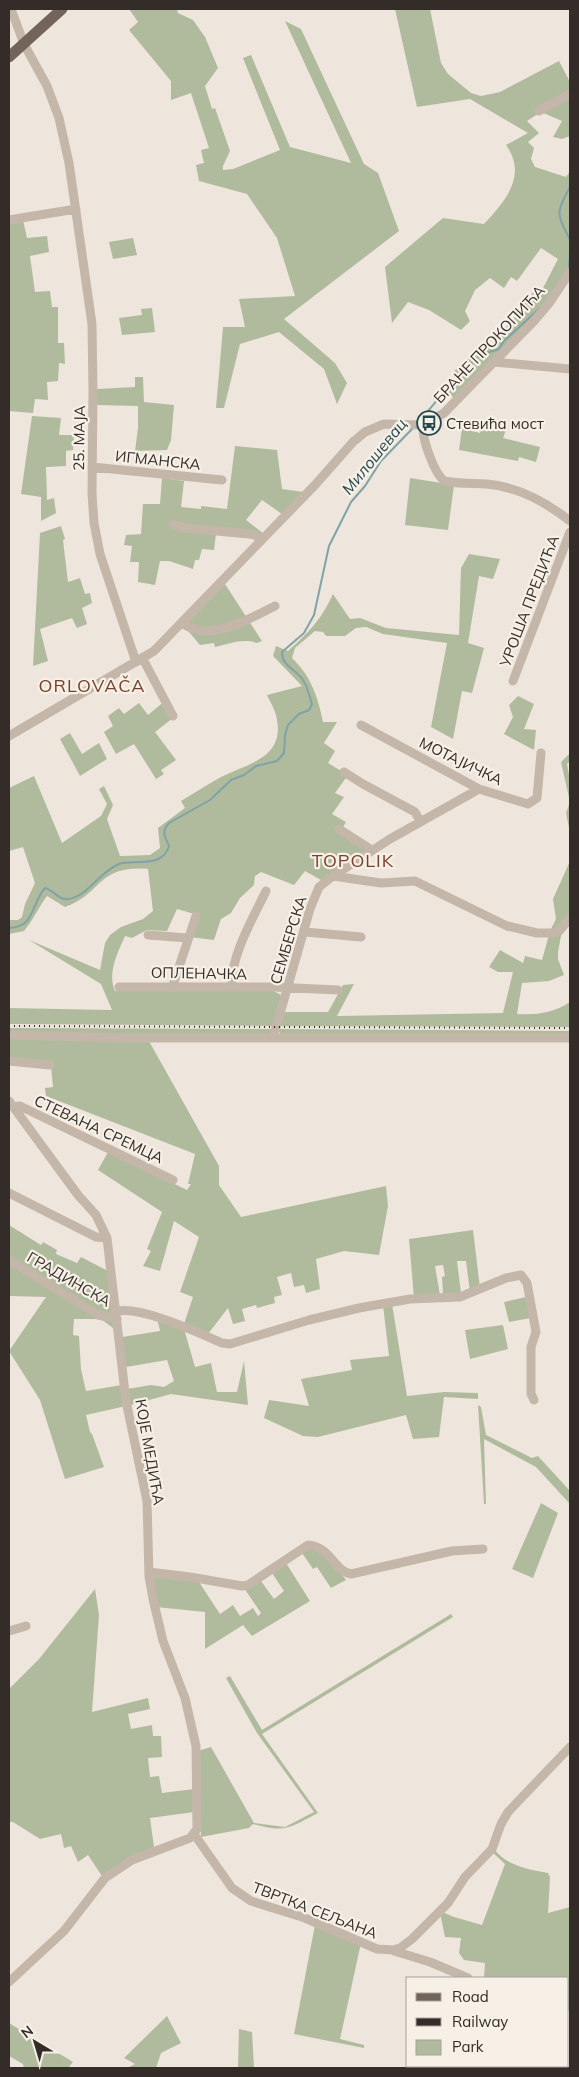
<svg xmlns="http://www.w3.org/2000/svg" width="579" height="2077" font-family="Mulish,sans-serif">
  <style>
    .green { fill: #b0bb9e }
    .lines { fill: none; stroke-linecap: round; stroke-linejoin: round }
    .stream { stroke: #7fa3a7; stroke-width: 2 }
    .minor { stroke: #c4b7a9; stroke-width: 9 }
    .major { stroke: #73645b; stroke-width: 11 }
    .rail { stroke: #332c28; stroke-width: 2; stroke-dasharray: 1 4; stroke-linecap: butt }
    .labels { text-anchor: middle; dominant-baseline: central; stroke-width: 4.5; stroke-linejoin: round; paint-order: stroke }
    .street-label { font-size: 15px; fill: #332c28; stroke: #f6f0e7 }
    .poi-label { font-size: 15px; fill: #332c28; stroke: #f6f0e7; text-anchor: start }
    .water-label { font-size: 16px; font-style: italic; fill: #23494f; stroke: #f6f0e7 }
    .quarter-label { font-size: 18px; letter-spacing: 1px; fill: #77422c; stroke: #f6f0e7 }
  </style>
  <rect width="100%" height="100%" fill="#eee6dc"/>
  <!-- green -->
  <path class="green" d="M129,9H177L178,13L193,20L205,37L218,68L205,86L212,109L215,108L230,151L223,166V170L233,169L280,150L243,58L251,55L290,147L351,163L285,21L301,29L364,164L378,173L399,231L284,319L335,363L347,383L337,404L324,369L279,332L240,344L224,408H216L223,327H245L239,299L295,296L277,238L247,194L199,181L196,165L204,163L201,150L209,148L191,93L171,100V81L129,30L138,22Z
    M395,9H430L441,63L448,74L471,93L481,96L500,92L559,61L570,82V136L562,139L553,137L562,121L541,112L527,121L539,133L528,142L534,148L531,159L535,167L566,177L570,171V271L565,282L455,399L443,387L453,379L454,371L485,346L496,345L498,337L513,319L534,291L540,294L558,259L541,248L517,281L511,277L504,288L490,278L475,290L465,311L470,321L461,330L429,310L408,302L392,323L385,267L443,218L484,224C505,201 528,176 506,145L528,133L470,99L417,107Z
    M23,220L27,238L47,236L49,252L30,256L35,292L50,291L52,307H58V343H64L65,364L59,363L58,381L47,382L48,400L35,399L33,413L9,411V222Z
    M133,238L137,255L113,259L109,242Z
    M152,308L155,332L122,335L119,318L142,315L141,309Z
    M135,377H143L144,402L174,405L171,440L167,450L135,451L138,428V406L97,405V389L135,387Z
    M32,416L61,418L59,435H74L73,450L66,451V466L46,467L47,500L54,498L56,513L41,521V497L21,494Z
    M483,420L507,427L503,438L540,447L536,462L519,457L518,461L459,450L462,428L480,433Z
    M235,446L277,450L282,489L304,492L282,514L262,500L246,520L264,534L257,539L216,534L214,550L202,549L199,560H195L193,569L169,561H160L155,585L138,582L139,562H130L132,546L124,545L126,535L141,534L143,504H160L162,478L184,481L181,507L201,509V506L227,509Z
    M410,478L454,485L448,530L405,525Z
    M61,526L65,539L63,540L68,582L80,578L85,594L90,593L92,603L82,608L87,624L77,628L72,618L40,629L48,661L33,666L40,533Z
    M469,554L500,559L493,579L479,576L468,643L484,648L472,693L462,691L453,739L431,727L447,643L383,634L366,627L356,628L345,636H326L323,632L315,631L295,648L292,658C311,676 318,697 323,722H337L324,743L335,751L328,763L348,775L335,793L344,797L332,814L346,822L342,829L373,847L321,880L305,871L294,885L261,872L255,876L254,885L240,898L231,913L221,919L214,940L189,937L198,915L177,909L167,931L147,930L132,938L125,936C118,952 107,973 115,991L129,988L270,989L281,995L273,1026L9,1024V1008L112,1010L101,984L29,940L100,970L105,943L110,935L121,927L143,919L153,911L148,869C96,865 103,894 65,907L47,896C38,908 34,919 24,931L9,934V920H18L22,917L25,904L35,883L23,847L9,851V788L34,776L62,843L101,816L107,804L99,789L104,786L113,805L107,819L120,856L150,855L160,848L158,828L185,808L181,801C194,793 207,785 221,777C247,764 284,758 277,720C276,711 270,702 267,695L302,686L273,656L276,646L288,651C309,632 321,620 333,594L350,619L360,618L386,628L459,635L461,568Z
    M225,584L262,641L257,643C242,638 230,644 215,647L214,643L200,645L184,626Z
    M518,696L534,704L524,729L536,730L534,750L504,734L513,717L509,705Z
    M166,700L173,718L155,732L176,760L161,770L164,774L156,779L134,744L116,754L104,732L113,726L108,716L119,708L124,714L139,703L148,715Z
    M70,733L82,754L99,743L107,759L80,776L60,739Z
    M570,753V761L567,764L570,780V833L566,813L570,802L561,762Z
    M570,861V914L561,936L558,952V959L564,975L549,981L522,983L517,1014C537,1015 553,1013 570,1002V1027L279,1026L282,1012H328L343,985L354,984L337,1016L503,1013L513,972H498L489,967L500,950L523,963L525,956L542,960L550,931L556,919L553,899Z
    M9,1028L272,1029L271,1035L145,1034L219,1166V1185L241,1217L386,1186L388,1206L379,1255L344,1251L316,1259L320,1289L306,1293L304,1285L294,1287L291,1273L277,1277L282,1295L274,1297L275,1303L257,1308L256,1305L242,1309L245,1321L233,1324L228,1308L208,1334L184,1324L193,1297L180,1292L199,1237L174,1221L160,1271L143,1266L151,1251L147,1249L162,1212L98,1170L108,1152L187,1190L191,1184H188L195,1154L46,1096L45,1088L53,1087L51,1066L9,1063Z
    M278,1029L570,1031V1035H281Z
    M9,1225L41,1245L43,1242L57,1250L56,1254L77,1263L81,1257L110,1272L117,1331L101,1319H74L73,1335L79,1336L81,1369L86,1391L122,1385L126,1406L86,1415L90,1432L92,1434L104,1467L65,1479L40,1400L9,1351L46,1297L9,1296Z
    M473,1230L480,1288L470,1292L466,1261H457L461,1293L443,1294L442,1277L445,1276L443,1265L435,1266L440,1295L414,1298L409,1239Z
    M531,1296L536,1317L509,1322L504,1302Z
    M392,1304L407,1396L444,1392L478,1393V1399L444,1397L439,1437L413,1439L406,1415L318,1437L303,1436L264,1418L269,1400L309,1406L301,1379L352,1370L350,1360L389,1356L383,1305Z
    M157,1318L184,1329L195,1367L211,1363L217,1392H237L244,1361L248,1405L171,1394L131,1405L127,1389L151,1385L164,1387L174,1381L167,1360L126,1367L122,1337L160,1331Z
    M503,1325L508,1349L470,1359L465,1330Z
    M478,1405L481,1407L486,1435L532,1458L538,1456L570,1491V1504L536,1467L484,1439L486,1504H484Z
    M541,1503L558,1513L533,1578L512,1569Z
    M312,1549L330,1559L346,1580L331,1588L317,1567L313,1569L302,1553L305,1550Z
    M286,1563L310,1601L252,1636L243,1625L205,1649V1612L156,1607L152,1574L197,1579L220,1614L233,1605L240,1616L253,1608L258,1616L261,1613L244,1588L261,1581L274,1599L284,1591L272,1573Z
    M95,1589L99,1615L92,1712L148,1698L150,1709L128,1714L131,1729L152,1725L153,1736H161L162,1757L148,1758L150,1777L159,1776L162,1793L194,1789V1812L150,1818L154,1847L134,1855L102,1876L88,1855L78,1862L71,1846L64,1848L61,1834L40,1839L13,1822H9V1689L39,1659Z
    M451,1614L453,1617L262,1734L318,1813C289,1828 285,1833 253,1824L249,1828L201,1837L198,1751L211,1747L254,1823L285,1827L314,1812L257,1733L226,1678L230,1676L262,1730Z
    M494,1849C507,1866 528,1869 548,1873L550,1877L548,1913L570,1907V2011L568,2010V1978H484L485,1963L464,1960L459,1953L461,1938L445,1937L440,1913L442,1912L454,1917L482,1925L505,1864L492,1852Z
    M315,1925L361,1943L340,2039L364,2045V2048L294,2034Z
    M167,2016L181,2043L161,2053L156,2068H127L135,2064L124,2058Z
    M9,2023L73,2062L68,2068H24L23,2064L9,2056Z
    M239,2029L252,2032L254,2068H238Z
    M423,2066H557L555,2068H422Z"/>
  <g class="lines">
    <!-- stream -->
    <path class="stream" d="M570,187C555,214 557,213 570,240
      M569,270L570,252
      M419,421C440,399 456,373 481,355C487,351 493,352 499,349L504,341L541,307
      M9,928C36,927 30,905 45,888C54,890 59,901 69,899C88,896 99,872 119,864C132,859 163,869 169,846C165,837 161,832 169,823L210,800L231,780L244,775L256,766L277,761L284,753L285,735L288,725L299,714L309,710L312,704C309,696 308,687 303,680C297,670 281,666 282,652L304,633L314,615L329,546L351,502L365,486L381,461L413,428"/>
    <!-- minor -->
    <path class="minor" d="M11,9L24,44L47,86L59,118L69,163L92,324L93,391L92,493L94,523L100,554L136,662
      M539,111L570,94
      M9,220L76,209
      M494,362L570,369
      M423,425C422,440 434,472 444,481C458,484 473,483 487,484C518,487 546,502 570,521
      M92,467L222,480
      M173,524L184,528L249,534L255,535L261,541
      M182,623C209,644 250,618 275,606
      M143,659L173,716
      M513,681L570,532
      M361,725L479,789L528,804L537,798L541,753
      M9,736L154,651L315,485L353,442L365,432L384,424L423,425L444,413L534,321L550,302L570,272
      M344,772L363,784L415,812L420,821
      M339,829L372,850
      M333,876L381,883L415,881L507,926L537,933H554L560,930L570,918
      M305,932L361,937
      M148,935L188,938
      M119,987H273L338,990
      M172,988L196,916
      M232,988C229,959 253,918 266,891
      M9,1035L131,1038H570
      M273,1038L310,909L319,887L333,876L390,839L479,789
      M9,1061L50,1065
      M9,1101L78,1195L96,1215L107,1238L126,1401L147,1501L149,1576L153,1599L163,1641L185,1698L196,1746L197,1829L190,1838L132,1860L105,1878L64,1931L9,1982
      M13,1107L20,1106L173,1180
      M9,1193L96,1237L107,1238
      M9,1260L98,1315L117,1319
      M117,1311C144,1307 197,1332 222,1343L230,1344L309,1320L359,1308L410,1299L460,1297L506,1278L521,1275L527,1283L536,1332L531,1347V1394L534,1400
      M149,1572L190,1577L242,1586L248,1585L308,1545C331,1547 334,1571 351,1574L452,1551L483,1549
      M9,1631L26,1626
      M194,1834L232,1888L251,1901L305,1918L377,1949L393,1950L400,1948L412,1939L448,1903L465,1877L492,1849L501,1824L508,1812L570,1747
      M394,1951L430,1962L468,1978"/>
    <!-- major -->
    <path class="major" d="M9,57L62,9"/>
    <!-- rail -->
    <path class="rail" d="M9,1026L570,1028"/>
  </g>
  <!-- icons -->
  <defs>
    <g id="bus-ring" transform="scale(1.25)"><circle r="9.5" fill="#f6f0e7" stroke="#23494f" stroke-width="1.5"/><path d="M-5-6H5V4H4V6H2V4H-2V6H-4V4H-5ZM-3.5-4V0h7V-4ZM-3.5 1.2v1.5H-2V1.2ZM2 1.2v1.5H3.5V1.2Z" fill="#23494f"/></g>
  </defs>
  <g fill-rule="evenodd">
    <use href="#bus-ring" x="429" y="423"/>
  </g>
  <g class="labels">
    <!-- street labels -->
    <g class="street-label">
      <text transform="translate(489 344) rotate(-47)">БРАНЕ ПРОКОПИЋА</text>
      <text transform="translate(79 438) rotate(-89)">25. МАЈА</text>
      <text transform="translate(158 460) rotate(6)">ИГМАНСКА</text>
      <text transform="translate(529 601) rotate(-69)">УРОША ПРЕДИЋА</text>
      <text transform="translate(461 761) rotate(26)">МОТАЈИЧКА</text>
      <text transform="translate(288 940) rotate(-73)">СЕМБЕРСКА</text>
      <text transform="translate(199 973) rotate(1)">ОПЛЕНАЧКА</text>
      <text transform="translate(99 1129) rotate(25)">СТЕВАНА СРЕМЦА</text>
      <text transform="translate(69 1279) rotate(30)">ГРАДИНСКА</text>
      <text transform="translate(150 1452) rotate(80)">КОЈЕ МЕДИЋА</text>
      <text transform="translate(315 1910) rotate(21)">ТВРТКА СЕЉАНА</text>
    </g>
    <!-- poi labels -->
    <g class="poi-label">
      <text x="446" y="423">Стевића мост</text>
    </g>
    <!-- water labels -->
    <g class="water-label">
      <text transform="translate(374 456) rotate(-51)">Милошевац</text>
    </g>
    <!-- quarter labels -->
    <g class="quarter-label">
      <text x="92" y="685">ORLOVAČA</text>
      <text x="353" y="860">TOPOLIK</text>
    </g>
  </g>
  <!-- border -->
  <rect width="579" height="2077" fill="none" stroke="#332c28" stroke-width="20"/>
  <!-- legend -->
  <rect x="406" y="1977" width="162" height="90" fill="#f6f0e7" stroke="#a8a29b"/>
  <rect x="416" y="1993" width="25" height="8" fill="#73645b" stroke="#a8a29b"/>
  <text x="452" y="2002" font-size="15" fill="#332c28">Road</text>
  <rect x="416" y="2018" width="25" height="8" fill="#332c28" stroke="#a8a29b"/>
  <text x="452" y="2027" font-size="15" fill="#332c28">Railway</text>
  <rect x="416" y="2040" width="25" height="15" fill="#b0bb9e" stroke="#a8a29b"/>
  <text x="452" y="2052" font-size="15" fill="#332c28">Park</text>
  <!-- north arrow -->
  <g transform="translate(35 2042) rotate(322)" stroke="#f6f0e7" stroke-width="4" paint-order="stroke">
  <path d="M0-4L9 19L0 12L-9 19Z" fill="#332c28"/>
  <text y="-8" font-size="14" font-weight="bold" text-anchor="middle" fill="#332c28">N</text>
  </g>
</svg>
